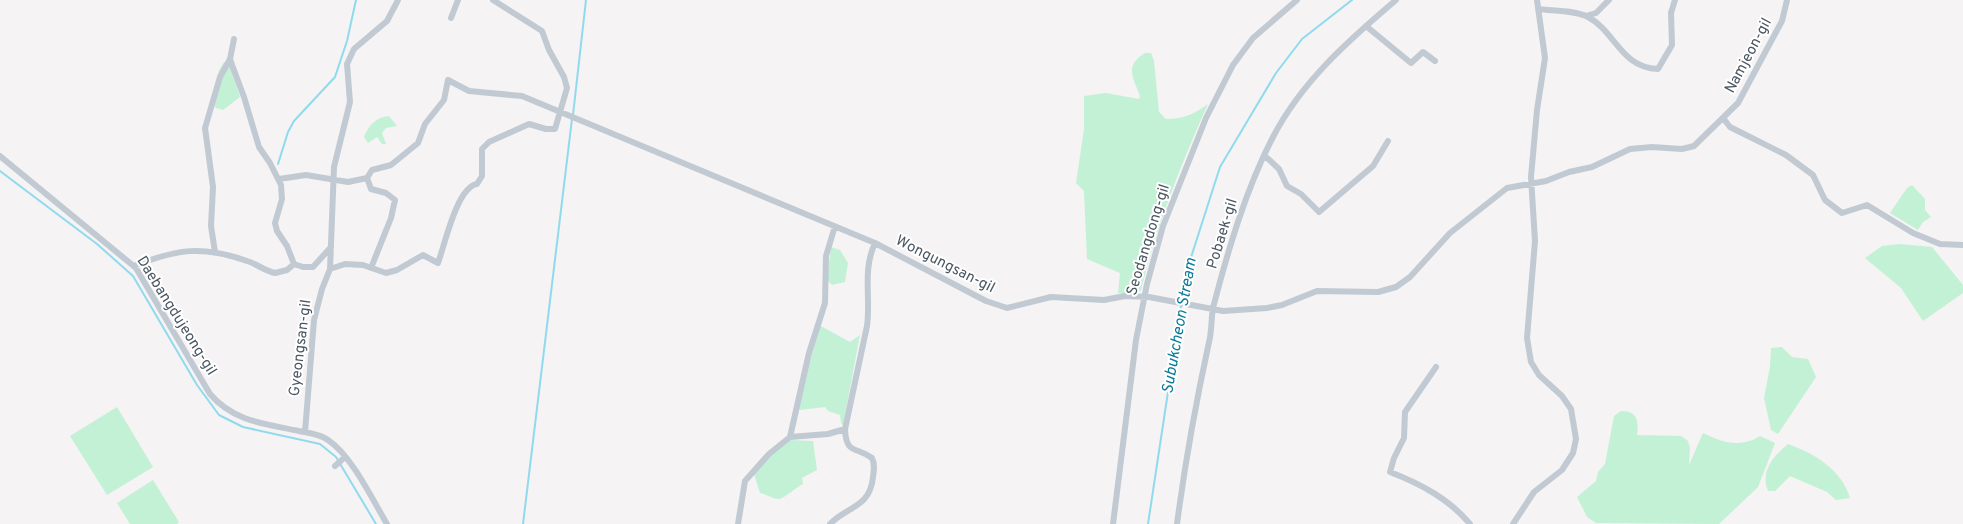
<svg xmlns="http://www.w3.org/2000/svg" width="1963" height="524" font-family="Overpass,sans-serif">
  <style>
    .green { fill: #c3f1d5 }
    .lines { fill: none; stroke-linecap: round; stroke-linejoin: round }
    .stream { stroke: #90daee; stroke-width: 2 }
    .minor { stroke: #c1cad2; stroke-width: 6 }
    .labels { text-anchor: middle; dominant-baseline: central; stroke-width: 4; stroke-linejoin: round; paint-order: stroke }
    .street-label { font-size: 15px; fill: #4a5661; stroke: #fff }
    .water-label { font-size: 16px; font-style: italic; fill: #0c7c9b; stroke: #fff }
  </style>
  <rect width="100%" height="100%" fill="#f5f3f3"/>
  <!-- green -->
  <path class="green" d="M1145,53H1151L1154,61L1159,112L1166,119C1184,119 1194,114 1208,104C1181,164 1156,227 1141,290C1134,296 1127,294 1118,293L1120,273L1087,259L1084,191L1076,183L1084,129V96L1106,93L1139,99L1140,96C1133,77 1124,66 1145,53Z
    M224,62L230,66L240,97L223,110L216,108L211,102L219,70Z
    M389,116L397,126L386,128L382,133L386,144H382L377,137L368,143L364,137C369,125 376,117 389,116Z
    M1912,185L1925,199V210L1931,217L1923,222L1918,230L1890,213L1907,188Z
    M1900,244L1932,247L1963,285V293L1923,321L1901,288L1865,258L1882,246Z
    M831,247L840,250L848,263L845,282L832,285L827,280Z
    M819,325L850,342L860,335L843,425L841,423L840,415L828,411L825,407L800,410L799,408Z
    M1782,347L1792,357L1808,359L1816,377L1778,434L1771,430L1764,398L1770,367L1771,348Z
    M117,407L153,467L107,495L70,436Z
    M1621,411C1637,411 1639,420 1637,435L1681,436L1688,441L1690,448L1689,465L1703,433C1723,443 1741,448 1760,436L1775,443L1758,487L1719,524L1596,523L1587,517L1577,497L1596,481L1598,472L1605,464L1614,416Z
    M790,440L813,441L817,470L802,478L803,484C797,487 783,499 779,499C773,499 766,494 760,493L754,474L761,464Z
    M1788,444C1815,454 1841,469 1850,498L1836,500L1827,492L1790,476L1775,491H1768C1760,472 1773,456 1788,444Z
    M153,480L179,522L177,524H130L117,503Z"/>
  <g class="lines">
    <!-- stream -->
    <path class="stream" d="M573,115L586,0
      M278,164L288,132L294,121L335,77L347,41L356,0
      M0,171L97,244L133,276L197,385L219,415L243,427L320,444L336,457L376,524
      M523,524L572,119
      M1148,524L1186,273L1220,167L1276,73L1302,39L1352,0"/>
    <!-- minor -->
    <path class="minor" d="M1538,9C1554,11 1574,10 1588,17C1615,31 1621,68 1658,69L1672,45L1671,13L1675,0
      M1586,16L1596,13L1609,0
      M451,18L458,0
      M1366,26L1411,63L1423,52L1435,61
      M234,39L230,59L232,65L244,97L259,147L270,163L281,185L282,199L275,223L277,231L287,246L294,264L303,267H313L331,247
      M1723,118L1730,127L1786,155L1813,175L1825,200L1842,213L1867,205L1913,233L1940,244L1963,245
      M0,156L136,268L210,394C234,422 266,424 299,431C309,433 320,434 328,440C352,456 372,499 387,524
      M1265,156L1279,169L1287,186L1301,194L1319,212L1373,166L1388,141
      M367,178L371,189L386,193L395,200L391,218L371,268
      M279,179L306,175L348,182L367,178L372,170L391,165L418,143L425,124L444,100L448,80L469,91L522,96L875,243L986,301L1007,308L1051,297L1104,300L1125,296L1149,297L1223,311L1267,308L1282,305L1317,291L1378,292L1396,287L1410,277L1450,233L1507,188L1546,181L1569,172L1592,167L1630,149L1652,147L1682,149L1694,146L1738,103L1782,21L1787,0
      M215,252L211,226L213,187L205,128L220,77L230,59
      M134,266C177,249 202,245 247,261C257,264 265,271 275,273L287,270L294,264
      M330,269L345,264L363,265L386,273L397,270L423,255L438,263C445,244 457,187 477,184L482,176V149L489,142L529,124L546,129H555L567,88L564,77L549,50L542,31L493,0
      M1436,367L1405,412L1404,438L1394,458L1390,472C1421,484 1449,499 1470,524
      M305,432L314,320L322,289L330,269L334,167L350,102L347,64L354,49L387,21L398,0
      M790,437L809,353L825,303L826,256L835,226
      M335,466L345,457
      M738,524L745,481L769,454L790,437L828,434L845,429
      M830,524C847,506 870,508 873,477C874,470 875,464 872,458C856,446 846,455 845,429L867,326C871,297 862,271 875,243
      M1113,524L1136,340L1147,284L1163,226L1206,118L1233,65L1253,38L1297,0
      M1177,524C1185,463 1196,402 1209,342C1212,331 1211,319 1213,308C1228,250 1246,189 1273,137C1302,81 1349,40 1396,0
      M1513,524L1534,492L1562,470L1573,453L1576,439L1571,409L1562,396L1539,375L1531,362L1527,338L1535,241L1531,177L1537,110L1545,58L1537,0"/>
  </g>
  <g class="labels">
    <!-- street labels -->
    <g class="street-label">
      <text transform="translate(1749 56) rotate(-62)">Namjeon-gil</text>
      <text transform="translate(1223 234) rotate(-73)">Pobaek-gil</text>
      <text transform="translate(1149 240) rotate(-73)">Seodangdong-gil</text>
      <text transform="translate(945 265) rotate(27)">Wongungsan-gil</text>
      <text transform="translate(176 316) rotate(58)">Daebangdujeong-gil</text>
      <text transform="translate(301 348) rotate(-83)">Gyeongsan-gil</text>
    </g>
    <!-- water labels -->
    <g class="water-label">
      <text transform="translate(1180 326) rotate(-80)">Subukcheon Stream</text>
    </g>
  </g>
</svg>
